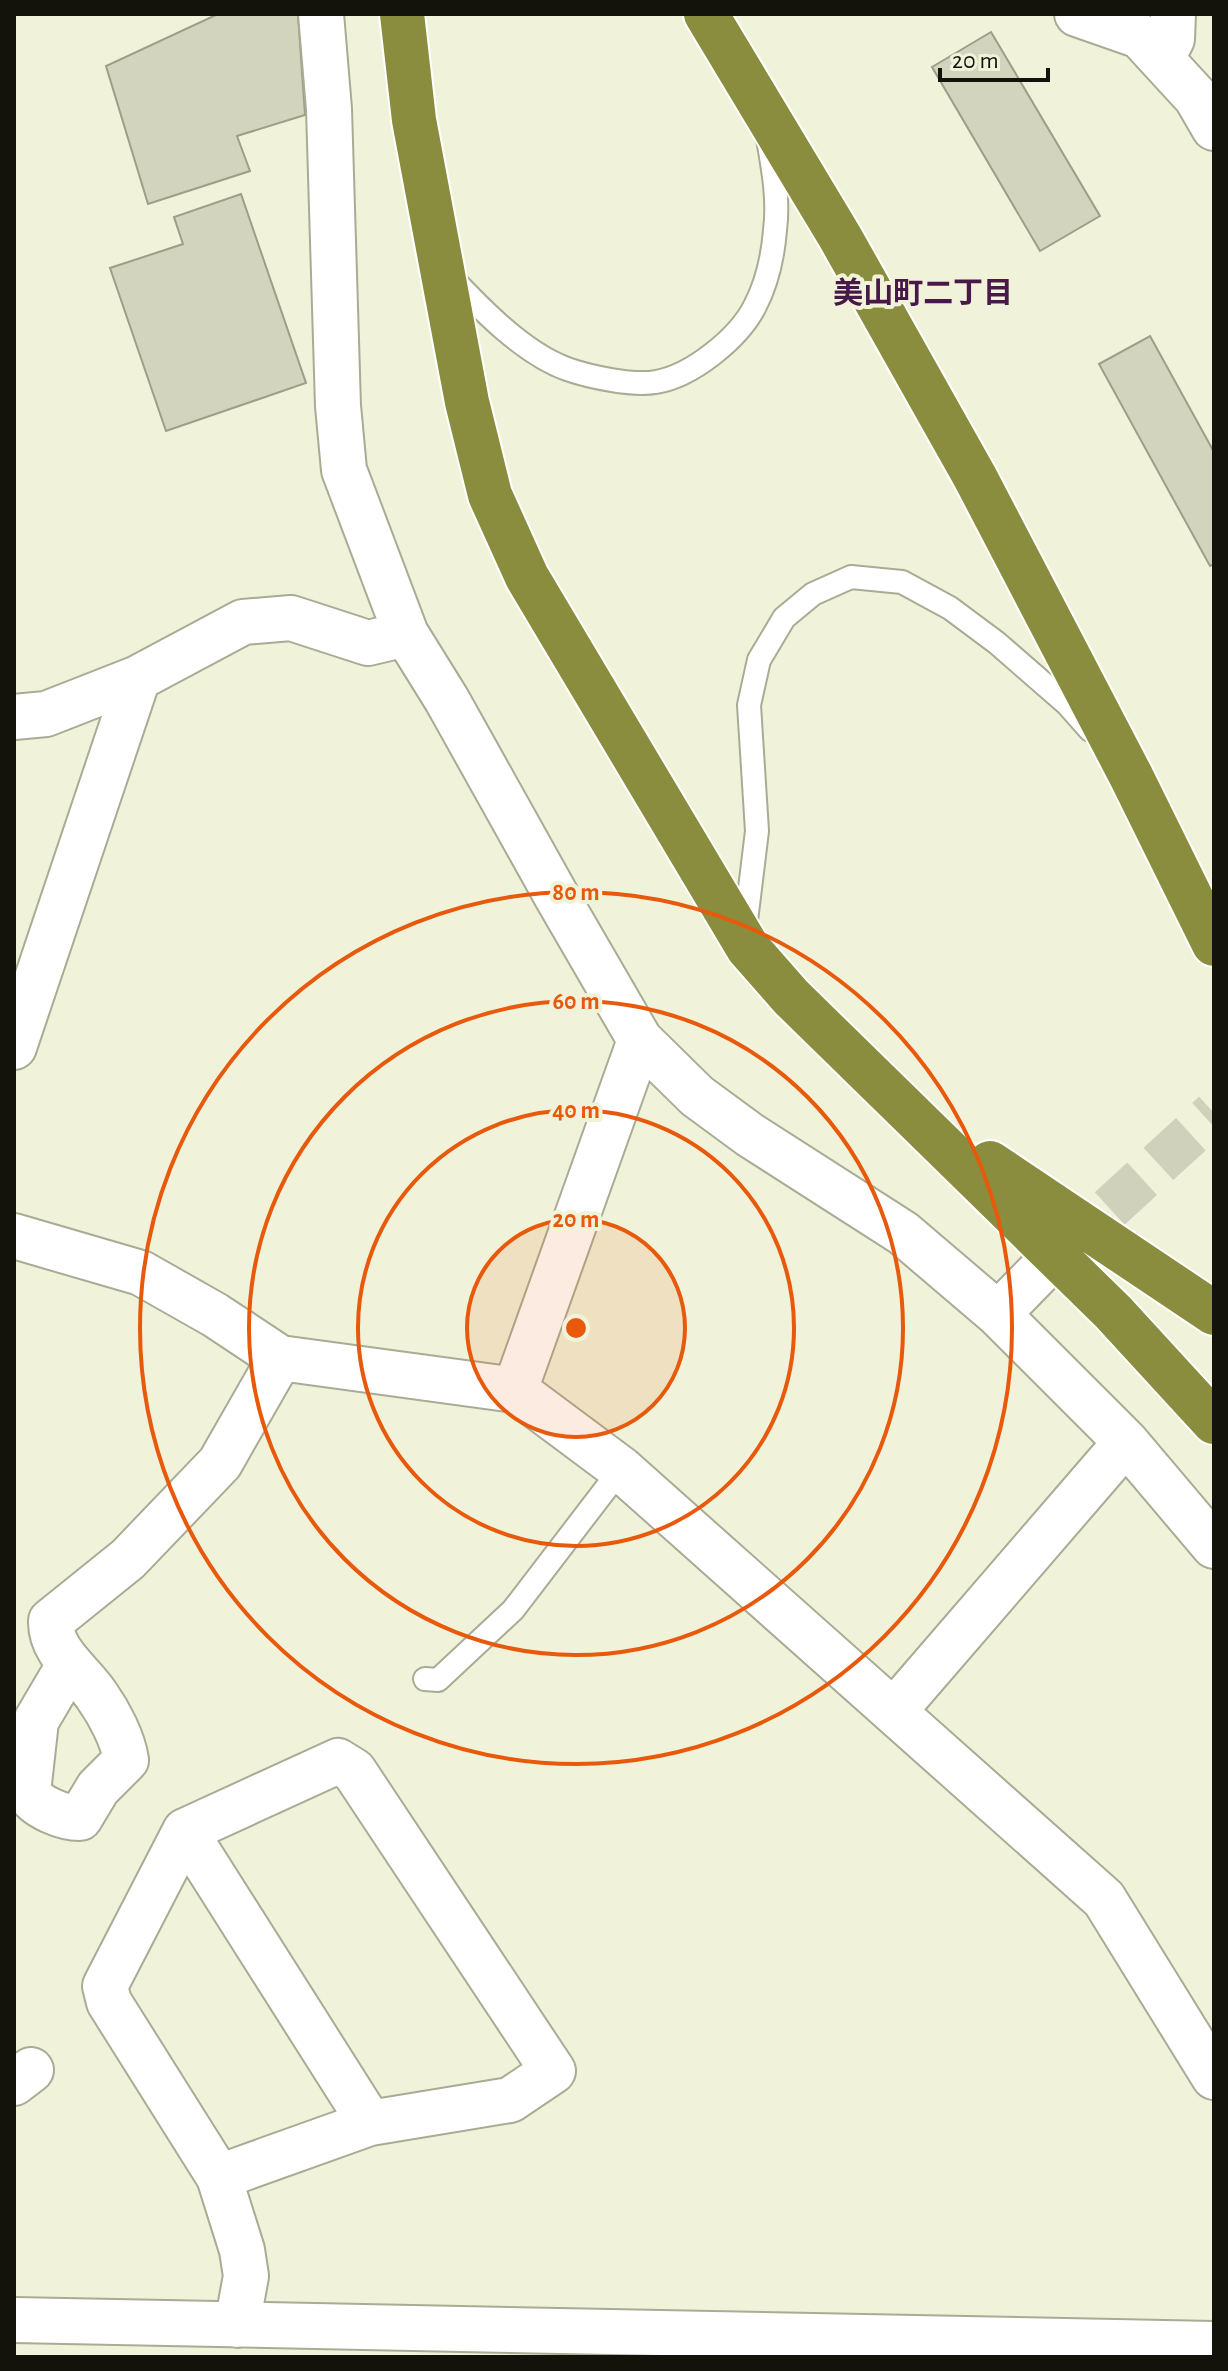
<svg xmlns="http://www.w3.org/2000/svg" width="1228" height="2371" font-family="'Alegreya Sans','Noto Sans JP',sans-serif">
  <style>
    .building { fill: #d2d4bd; stroke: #9c9e87; stroke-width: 2 }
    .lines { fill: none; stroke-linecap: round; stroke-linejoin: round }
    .minor-tunnel { stroke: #cfd1bb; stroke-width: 44; stroke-dasharray: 44 22; stroke-linecap: butt }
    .service-casing { stroke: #a9ab94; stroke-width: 26 }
    .minor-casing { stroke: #a9ab94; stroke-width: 48 }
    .motorway-casing { stroke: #fff; stroke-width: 48 }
    .service { stroke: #fff; stroke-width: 22 }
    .minor { stroke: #fff; stroke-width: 44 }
    .motorway { stroke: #8a8d3d; stroke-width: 44 }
    .ring { fill: none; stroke: #e8590c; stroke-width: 4 }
    .labels { text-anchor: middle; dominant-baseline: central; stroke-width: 8; stroke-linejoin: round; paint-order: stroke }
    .neighbourhood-label { font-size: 30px; font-weight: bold; fill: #481848; stroke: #f0f3da }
    .centre { fill: #e8590c; stroke: #f0f3da; stroke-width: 4 }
    .ring-label { font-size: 24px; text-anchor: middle; font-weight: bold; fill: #e8590c; stroke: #f0f3da; stroke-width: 8; stroke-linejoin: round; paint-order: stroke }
  </style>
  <rect width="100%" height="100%" fill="#f0f3da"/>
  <!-- building -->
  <path class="building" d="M218,14H298L305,115L237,136L250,171L148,204L106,66Z
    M991,32L1100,216L1040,251L932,67Z
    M241,194L306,383L166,431L110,268L183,244L174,217Z
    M1150,336L1214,452V564L1210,566L1099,364Z"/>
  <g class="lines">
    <!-- minor-tunnel -->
    <path class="minor-tunnel" d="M1061,1253L1214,1113"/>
    <!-- service casing -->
    <g class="service-casing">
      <path id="service" d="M449,275C480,308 523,353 567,369C590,377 632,386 656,382C692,376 739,338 755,306C767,283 773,255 775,230C779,200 773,168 768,139
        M747,931L746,921L757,831L749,705L759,660L784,618L813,594L851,577L902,582L950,608L997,643L1067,704L1090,730
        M425,1679L438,1680L513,1610L621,1469"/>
    </g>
    <!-- minor casing -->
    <g class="minor-casing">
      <path id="minor" d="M321,14L329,109L338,406L344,470L406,634L447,700L557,897L640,1040L697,1096L750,1135L903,1233L998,1314L1126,1442L1214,1546
        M1077,14L1140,36L1196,97L1214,128
        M1162,59L1172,39L1173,14
        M14,717L46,714L138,678L243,622L291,618L368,643L406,634
        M14,1047L138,678
        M14,1236L141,1273L215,1315L280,1358L515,1390L621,1469L1104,1899L1214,2077
        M998,1314L1038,1273
        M515,1390L640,1040
        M69,1665L36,1721L28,1792C35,1807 64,1818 80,1818L98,1788L126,1760C123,1739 109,1713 97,1696C81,1672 50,1652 51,1621L128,1559L220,1463L280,1358
        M894,1711L1126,1442
        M185,1831L370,2123
        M14,2083L31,2070
        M219,2177L370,2123L510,2100L553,2071L354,1771L338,1761L185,1831L105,1986L109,2002L219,2177L242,2250L246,2276L237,2325
        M14,2320L1214,2344"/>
    </g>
    <!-- motorway casing -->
    <g class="motorway-casing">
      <path id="motorway" d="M402,14L414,120L467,402L490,495L527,577L748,948L791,997L1113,1312L1214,1422
        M706,14L840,237L975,477L1131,776L1214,944
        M990,1163L1214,1313"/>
    </g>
    <!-- service -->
    <use href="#service" class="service"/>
    <!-- minor -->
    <use href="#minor" class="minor"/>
    <!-- motorway -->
    <use href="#motorway" class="motorway"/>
  </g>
  <!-- distance rings -->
  <circle cx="576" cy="1328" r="109" fill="#e8590c" fill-opacity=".12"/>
  <g class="ring">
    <circle cx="576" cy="1328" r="109"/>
    <circle cx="576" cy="1328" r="218"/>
    <circle cx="576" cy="1328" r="327"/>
    <circle cx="576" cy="1328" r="436"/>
  </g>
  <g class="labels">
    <!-- neighbourhood labels -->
    <g class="neighbourhood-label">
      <text x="923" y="294">美山町二丁目</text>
    </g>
  </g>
  <circle cx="576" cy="1328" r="12" class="centre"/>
  <g class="ring-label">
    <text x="576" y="900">80 m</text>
    <text x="576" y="1009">60 m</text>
    <text x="576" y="1118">40 m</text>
    <text x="576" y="1227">20 m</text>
  </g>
  <!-- border -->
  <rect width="1228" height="2371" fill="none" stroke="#13130b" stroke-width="32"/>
  <!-- scale -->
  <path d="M940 68v12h108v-12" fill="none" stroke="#13130b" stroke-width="4"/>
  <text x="952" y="68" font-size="24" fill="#13130b" stroke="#f0f3da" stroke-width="6" paint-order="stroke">20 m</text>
</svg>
